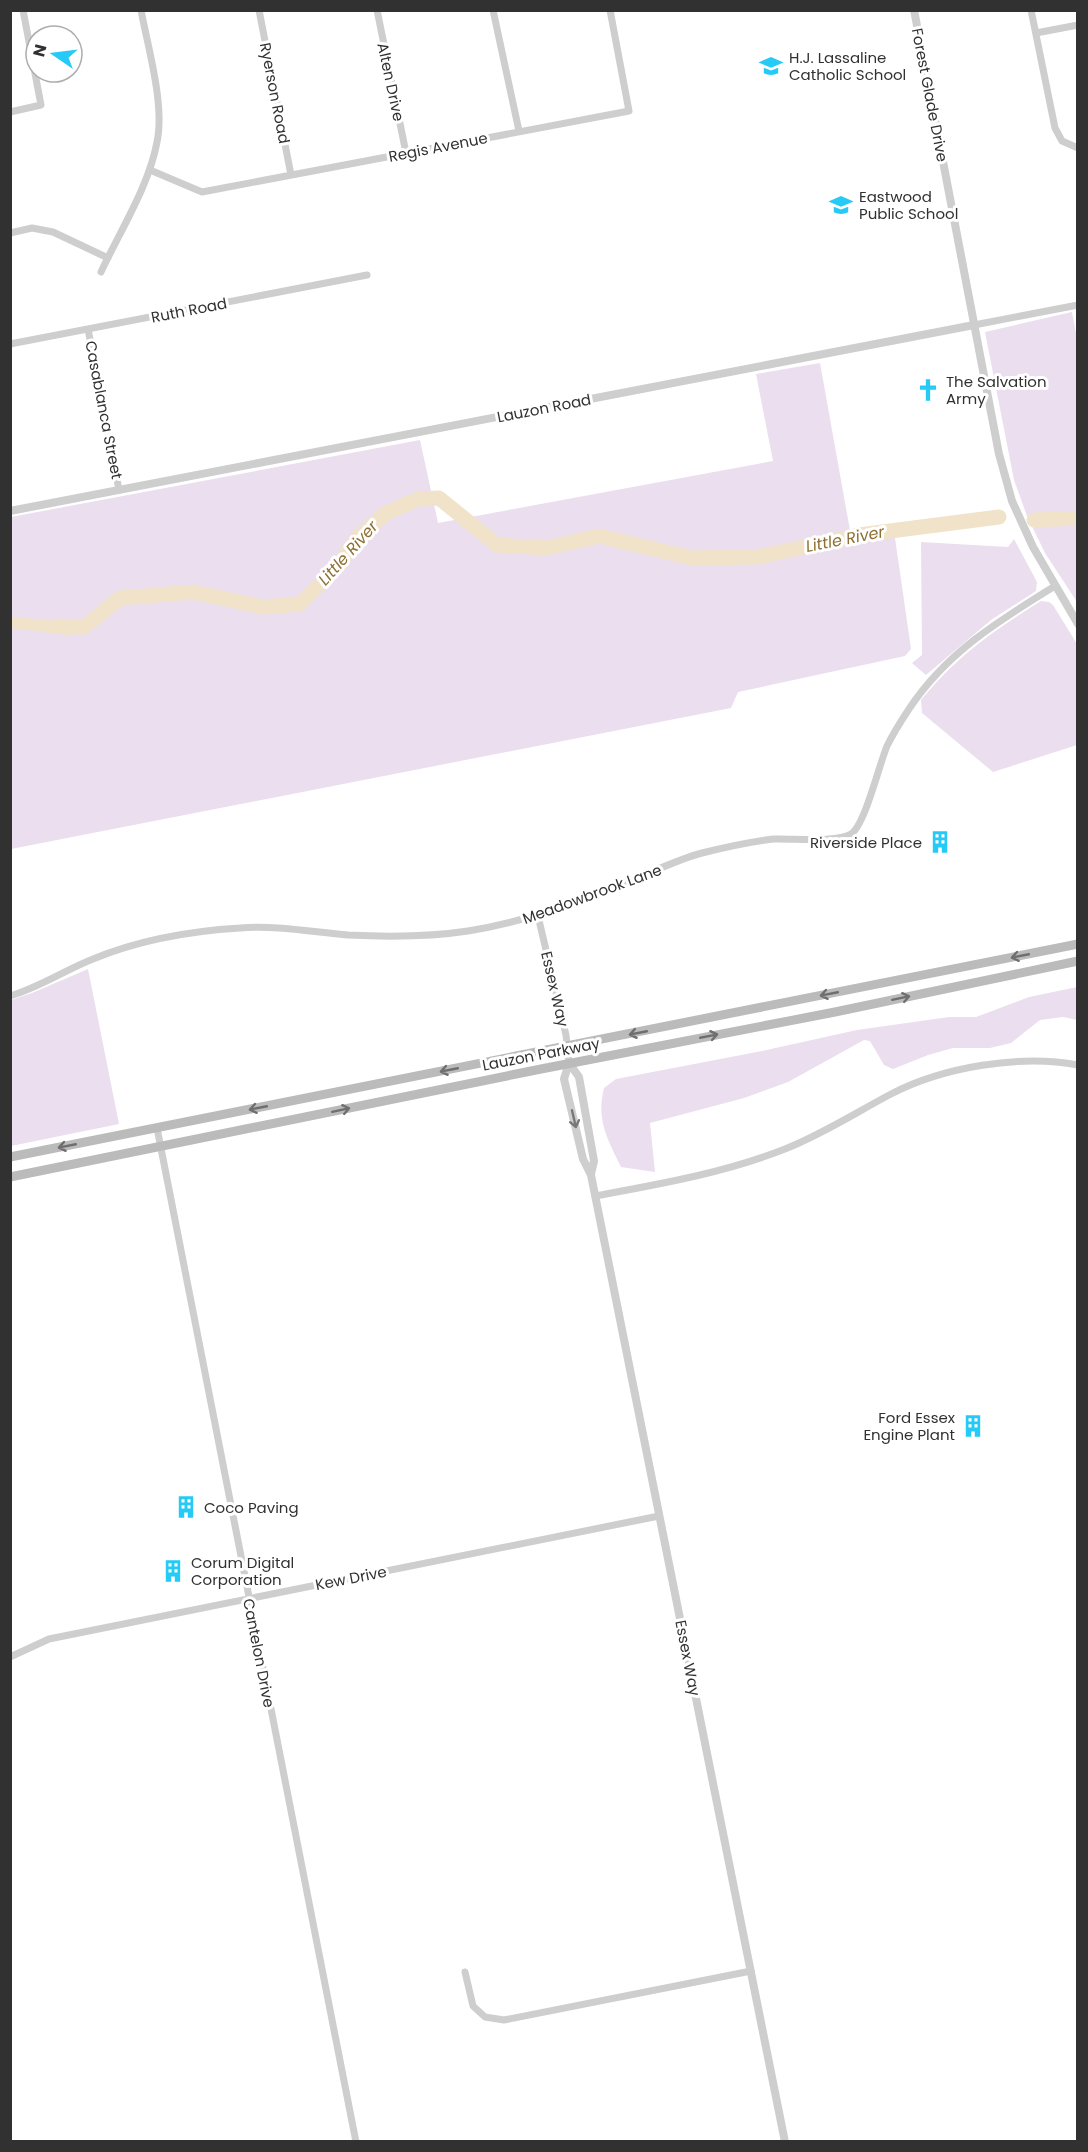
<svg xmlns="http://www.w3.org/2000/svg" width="1088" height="2152" font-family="Poppins,sans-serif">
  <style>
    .green { fill: #ebdeef }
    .water { fill: #f0e3c9 }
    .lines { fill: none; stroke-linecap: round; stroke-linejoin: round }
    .river { stroke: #f0e3c9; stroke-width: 15 }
    .minor { stroke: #cecece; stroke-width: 7 }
    .tertiary { stroke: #cecece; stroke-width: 8 }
    .secondary { stroke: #bbb; stroke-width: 9 }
    .oneway { stroke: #6f6f6f }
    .oneway2 { stroke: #787878 }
    .labels { text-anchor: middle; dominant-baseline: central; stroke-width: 6; stroke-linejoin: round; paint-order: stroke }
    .poi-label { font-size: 15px; fill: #313131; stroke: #fff; text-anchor: start }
    .street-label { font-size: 15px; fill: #313131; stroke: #fff }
    .water-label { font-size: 16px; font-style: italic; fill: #8e7032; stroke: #fff }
  </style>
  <rect width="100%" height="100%" fill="#fff"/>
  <!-- green -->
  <path class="green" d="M1072,312L1078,344L1077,602L1045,553L1027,516L1014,480L985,332Z
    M820,363L851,536L894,531L911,649L905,656L738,692L731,708L11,849V517L420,440L438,523L773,461L756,374Z
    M1014,539L1037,582L1036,591L991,620L926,675L912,663L922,655L921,542L1008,547Z
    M1041,601L1049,602L1053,605L1077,644V745L993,772L922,713L921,700C958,655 993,631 1041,601Z
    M88,969L119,1124L11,1146V1000L32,993Z
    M1077,987V1020L1063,1017L1040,1020L1011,1043L990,1048H953L928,1055L893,1069L884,1065L870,1041L864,1040L788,1082L744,1098L650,1123L655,1172L621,1167C607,1138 596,1120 604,1088L616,1079L762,1051L857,1030L949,1017H976L1029,997Z"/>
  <!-- water -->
  <path class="water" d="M11,617L76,622L78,634L66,635L11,628Z"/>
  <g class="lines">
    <!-- river -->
    <path class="river" d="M1034,520L1078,518
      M58,626L84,627L120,598L193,592L264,607L300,604L337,567L357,538L386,513L418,499L439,498L497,545L546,548L599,536L692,558L758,557L859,535L999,517"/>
    <!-- minor -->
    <path class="minor" d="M259,10L291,175
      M377,10L406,153
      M493,10L519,131
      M1031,10L1055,128L1062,141L1078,148
      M1036,33L1078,25
      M10,112L41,105L23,10
      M150,170L202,192L629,111L610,10
      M10,233L32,228L53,232L108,258
      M101,272C120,231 149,186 157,142C165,105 148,48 141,10
      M974,325L1078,305
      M88,329L119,490
      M10,344L367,275
      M538,916L566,1035L569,1063
      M10,996C40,987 65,970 93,959C139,940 190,931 240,928C276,925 312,932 348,935C388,937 429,937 468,931C527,922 580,901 635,879C657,870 679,859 702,853C726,847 749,842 773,839C792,838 836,843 851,834C865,825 879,765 887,746C893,734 901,721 909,709C946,653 998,621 1055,586
      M157,1128L356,2142
      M595,1196C660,1184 724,1173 785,1149C823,1134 855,1113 891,1094C943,1067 1020,1054 1078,1065
      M10,1657L49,1639L659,1516
      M465,1972L473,2006L485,2017L504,2020L751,1971"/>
    <!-- tertiary -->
    <path class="tertiary" d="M914,10L999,454L1012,501L1033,547L1078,624
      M10,511L974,325
      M569,1063L564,1079L583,1159L591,1175L785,2142
      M569,1063L579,1077L594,1161L591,1174"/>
    <!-- secondary -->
    <path class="secondary" d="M10,1157L1078,944
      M10,1177L541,1069L835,1012L1078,961"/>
  </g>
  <!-- one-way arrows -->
  <defs><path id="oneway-shaft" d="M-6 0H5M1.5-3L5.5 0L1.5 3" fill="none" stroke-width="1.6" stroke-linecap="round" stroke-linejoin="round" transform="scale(1.5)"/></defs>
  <g class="oneway">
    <use href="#oneway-shaft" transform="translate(1020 956) rotate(169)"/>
    <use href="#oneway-shaft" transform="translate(829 994) rotate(169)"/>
    <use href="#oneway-shaft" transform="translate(901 998) rotate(-12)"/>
    <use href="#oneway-shaft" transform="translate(638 1033) rotate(169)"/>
    <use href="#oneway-shaft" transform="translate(709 1036) rotate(-11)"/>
    <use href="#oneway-shaft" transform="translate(449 1070) rotate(169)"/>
    <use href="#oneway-shaft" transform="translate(258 1108) rotate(169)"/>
    <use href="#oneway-shaft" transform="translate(341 1110) rotate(-12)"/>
    <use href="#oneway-shaft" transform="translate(67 1146) rotate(169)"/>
  </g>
  <use class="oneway2" href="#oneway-shaft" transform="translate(574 1119) rotate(77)"/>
  <!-- icons -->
  <defs>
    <g id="school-bare" transform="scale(1.8)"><path d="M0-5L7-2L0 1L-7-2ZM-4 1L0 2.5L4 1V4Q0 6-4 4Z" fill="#26caf6" stroke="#fff" stroke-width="2.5" paint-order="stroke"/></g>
    <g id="church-bare" transform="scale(1.8)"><path d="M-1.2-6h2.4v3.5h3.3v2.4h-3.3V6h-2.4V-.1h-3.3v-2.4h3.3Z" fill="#26caf6" stroke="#fff" stroke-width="2.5" paint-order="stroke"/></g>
    <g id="building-bare" transform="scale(1.8)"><path d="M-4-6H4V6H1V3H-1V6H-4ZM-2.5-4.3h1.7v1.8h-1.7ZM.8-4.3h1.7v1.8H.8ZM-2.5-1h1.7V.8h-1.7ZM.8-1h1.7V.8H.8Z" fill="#26caf6" stroke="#fff" stroke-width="2.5" paint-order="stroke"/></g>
  </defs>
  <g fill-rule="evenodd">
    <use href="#school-bare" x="771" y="66"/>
    <use href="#school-bare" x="841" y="205"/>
    <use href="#church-bare" x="928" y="390"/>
    <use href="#building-bare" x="940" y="842"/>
    <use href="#building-bare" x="973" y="1426"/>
    <use href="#building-bare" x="186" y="1507"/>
    <use href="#building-bare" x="173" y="1571"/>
  </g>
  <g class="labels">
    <!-- poi labels -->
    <g class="poi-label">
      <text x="789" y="57">H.J. Lassaline<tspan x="789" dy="17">Catholic School</tspan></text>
      <text x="859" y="196">Eastwood<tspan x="859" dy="17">Public School</tspan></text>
      <text x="946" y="381">The Salvation<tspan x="946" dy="17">Army</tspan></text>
      <text x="922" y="842" text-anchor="end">Riverside Place</text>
      <text x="955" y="1417" text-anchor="end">Ford Essex<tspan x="955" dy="17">Engine Plant</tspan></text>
      <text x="204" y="1507">Coco Paving</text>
      <text x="191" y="1562">Corum Digital<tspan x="191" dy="17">Corporation</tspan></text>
    </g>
    <!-- street labels -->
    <g class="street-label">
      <text transform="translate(391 82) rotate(78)">Alten Drive</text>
      <text transform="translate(275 93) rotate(79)">Ryerson Road</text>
      <text transform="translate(930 95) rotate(79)">Forest Glade Drive</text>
      <text transform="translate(438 147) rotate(-11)">Regis Avenue</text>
      <text transform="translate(189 310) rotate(-11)">Ruth Road</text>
      <text transform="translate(544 408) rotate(-11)">Lauzon Road</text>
      <text transform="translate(104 410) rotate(79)">Casablanca Street</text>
      <text transform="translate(592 894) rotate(-20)">Meadowbrook Lane</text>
      <text transform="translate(555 989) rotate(77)">Essex Way</text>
      <text transform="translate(541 1054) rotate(-11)">Lauzon Parkway</text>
      <text transform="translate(351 1578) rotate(-11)">Kew Drive</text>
      <text transform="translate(259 1653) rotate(79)">Cantelon Drive</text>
      <text transform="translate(688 1658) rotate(79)">Essex Way</text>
    </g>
    <!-- water labels -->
    <g class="water-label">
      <text transform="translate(845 539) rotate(-11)">Little River</text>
      <text transform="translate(348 553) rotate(-48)">Little River</text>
    </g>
  </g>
  <!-- border -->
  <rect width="1088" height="2152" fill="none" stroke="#313131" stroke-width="24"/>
  <!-- north arrow -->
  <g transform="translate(54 54) rotate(284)"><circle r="28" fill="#ffffff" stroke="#adadad" stroke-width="1.5"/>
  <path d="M0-4.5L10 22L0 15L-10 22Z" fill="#26caf6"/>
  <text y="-9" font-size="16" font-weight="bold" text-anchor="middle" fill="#313131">N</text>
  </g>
</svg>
